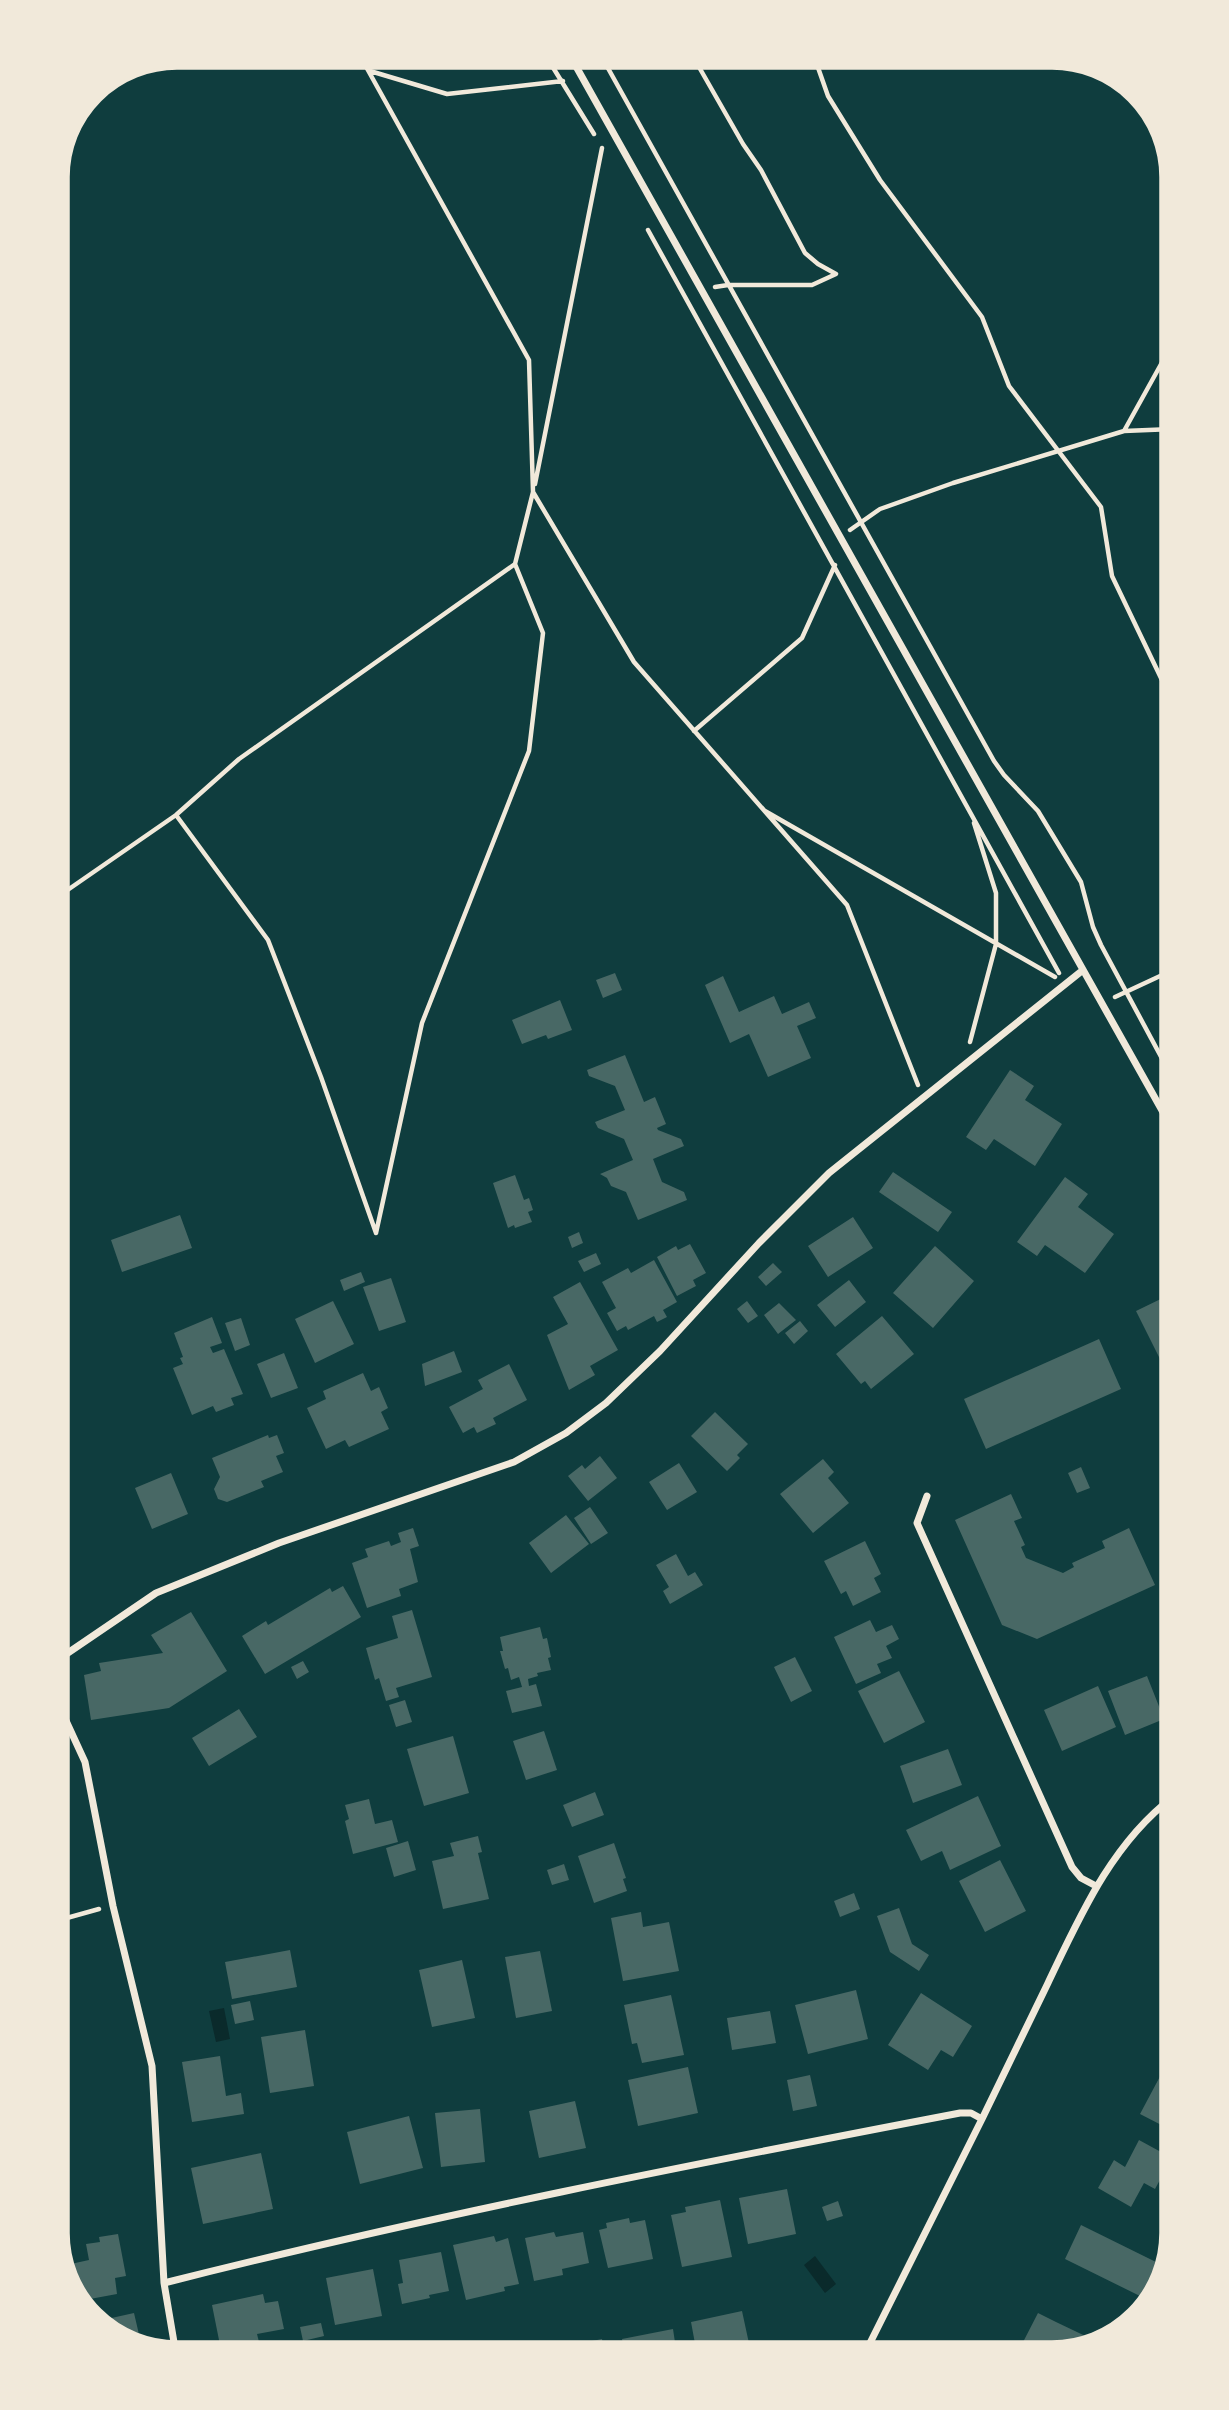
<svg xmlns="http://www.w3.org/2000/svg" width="1229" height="2410" font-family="'Alegreya Sans',sans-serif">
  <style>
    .water { fill: #0a2a2b }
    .building { fill: #486865 }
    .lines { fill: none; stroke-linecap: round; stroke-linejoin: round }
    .path { stroke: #f1e9da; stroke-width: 4.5 }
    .minor { stroke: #f1e9da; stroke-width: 7 }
    .rim { fill: none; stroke: #f1e9da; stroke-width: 3.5 }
  </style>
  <rect width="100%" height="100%" fill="#0f3d3e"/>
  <!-- water -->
  <path class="water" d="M224,2008L230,2039L216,2042L209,2011Z
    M815,2256L836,2284L825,2293L804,2265Z"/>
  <!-- building -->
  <path class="building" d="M615,973L622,990L603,998L596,980Z
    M723,976L739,1012L774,996L782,1014L809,1002L816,1018L797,1026L811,1058L768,1077L749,1034L730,1043L705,985Z
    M560,1000L572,1030L548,1039L546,1035L522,1044L512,1020Z
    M625,1055L644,1102L655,1097L666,1124L657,1128L658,1130L681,1139L684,1146L653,1159L662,1182L684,1192L687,1200L638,1220L626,1192L611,1186L607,1178L600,1174L633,1160L624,1139L598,1128L595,1122L625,1110L615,1086L589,1076L587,1070Z
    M1010,1070L1034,1086L1025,1100L1062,1124L1035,1166L994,1139L986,1150L966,1137Z
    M893,1172L952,1212L938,1232L879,1192Z
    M515,1175L524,1200L529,1198L533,1210L528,1212L532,1222L515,1228L514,1225L508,1228L493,1183Z
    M1065,1177L1088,1194L1078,1207L1114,1234L1085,1273L1045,1245L1037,1256L1017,1242Z
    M180,1215L192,1248L122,1272L111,1240Z
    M853,1217L873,1248L828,1277L808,1246Z
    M579,1232L583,1243L572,1248L568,1237Z
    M690,1244L706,1273L693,1280L696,1286L677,1296L657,1257L676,1246L678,1250Z
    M935,1246L974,1281L933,1328L893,1293Z
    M596,1253L601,1264L584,1272L578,1261Z
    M654,1260L677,1302L663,1310L667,1317L657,1322L654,1316L628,1330L626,1326L617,1331L607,1313L616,1308L602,1282L628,1268L631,1273Z
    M773,1263L782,1272L766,1286L758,1277Z
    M361,1272L365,1282L344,1291L340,1280Z
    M391,1278L406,1322L379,1331L363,1287Z
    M849,1280L866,1302L835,1327L817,1305Z
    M580,1282L618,1350L590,1366L595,1375L569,1390L547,1335L568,1324L553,1297Z
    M1173,1293V1385L1136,1311Z
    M333,1301L354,1344L315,1363L295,1319Z
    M747,1301L758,1316L748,1323L737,1309Z
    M779,1303L796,1320L778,1334L764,1315Z
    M882,1316L914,1354L871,1389L865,1381L861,1384L836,1354Z
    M212,1317L222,1343L210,1347L213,1353L224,1349L243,1394L231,1398L234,1405L216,1412L213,1406L192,1415L173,1368L183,1364L180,1358L183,1357L174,1333Z
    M241,1318L250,1345L235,1351L225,1323Z
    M800,1321L808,1331L794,1344L785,1333Z
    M1099,1339L1121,1389L986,1449L964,1399Z
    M454,1351L462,1372L425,1386L422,1364Z
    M284,1353L298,1388L271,1398L257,1364Z
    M509,1364L527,1400L493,1418L496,1424L477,1433L474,1427L463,1433L449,1407L483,1389L478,1380Z
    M363,1373L371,1391L379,1387L388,1408L381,1412L389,1429L349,1447L345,1440L326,1449L307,1408L326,1399L323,1391Z
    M715,1412L748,1444L737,1455L740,1458L727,1471L691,1436Z
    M268,1435L269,1438L277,1435L284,1453L276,1456L283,1472L261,1481L264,1487L227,1502L218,1499L214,1489L220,1477L212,1458Z
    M600,1456L617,1478L588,1501L568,1476L582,1465L585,1469Z
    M823,1459L834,1472L828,1478L849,1503L813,1533L780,1494Z
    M679,1463L697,1492L667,1510L649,1482Z
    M1081,1467L1090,1488L1077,1493L1068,1473Z
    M171,1473L188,1514L152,1529L135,1488Z
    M1011,1494L1022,1518L1014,1521L1025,1545L1021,1547L1026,1558L1063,1573L1074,1567L1072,1563L1105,1548L1102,1541L1129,1528L1155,1585L1037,1639L1002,1625L955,1520Z
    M590,1507L608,1533L591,1544L574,1518Z
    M566,1515L589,1544L551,1573L529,1543Z
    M413,1528L419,1546L410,1549L418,1582L399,1589L401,1596L367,1608L352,1563L368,1557L365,1549L389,1541L391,1546L401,1542L398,1533Z
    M865,1541L881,1574L874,1578L881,1592L853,1606L846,1591L841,1594L824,1561Z
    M676,1554L688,1576L695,1572L703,1585L670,1604L663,1591L669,1587L656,1565Z
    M343,1586L361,1617L265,1674L242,1636L266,1621L268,1625L330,1588L332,1592Z
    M412,1610L432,1677L396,1688L399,1697L386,1701L379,1678L375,1680L366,1648L398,1638L392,1616Z
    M191,1612L227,1671L169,1708L91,1720L84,1675L101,1671L99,1663L163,1653L151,1635Z
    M870,1620L876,1632L892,1625L899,1639L886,1646L892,1658L877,1664L881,1673L856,1684L834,1637Z
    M540,1627L543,1639L547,1638L551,1657L548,1658L551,1670L537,1673L538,1676L528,1679L529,1686L536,1684L542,1706L512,1713L506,1691L522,1687L519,1677L511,1680L508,1668L505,1669L500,1651H503L500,1637Z
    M795,1657L812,1691L791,1702L774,1667Z
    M303,1661L309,1672L297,1679L291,1667Z
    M899,1671L925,1722L884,1743L858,1691Z
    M1147,1676L1164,1719L1125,1735L1108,1691Z
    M1098,1686L1116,1727L1062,1751L1044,1710Z
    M405,1700L412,1722L396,1727L389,1705Z
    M239,1709L257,1737L209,1766L192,1738Z
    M544,1731L557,1770L526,1780L513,1741Z
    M453,1736L469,1793L424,1806L407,1749Z
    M948,1749L962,1785L913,1803L900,1766Z
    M595,1792L604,1815L572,1827L563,1805Z
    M978,1796L1001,1846L950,1870L942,1851L921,1861L906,1830Z
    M369,1799L375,1824L392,1820L398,1842L353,1854L345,1821L349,1819L345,1805Z
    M478,1836L482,1852L478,1853L489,1899L443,1909L432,1861L454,1856L450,1843Z
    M408,1841L416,1870L394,1877L386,1848Z
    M614,1843L626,1878L623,1879L627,1891L594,1903L578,1856Z
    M1000,1860L1026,1911L985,1932L959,1881Z
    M564,1864L569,1880L552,1885L547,1870Z
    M854,1893L860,1909L840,1917L834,1901Z
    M899,1908L912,1944L929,1955L919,1971L890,1952L877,1916Z
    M641,1912L643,1927L669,1922L679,1971L623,1981L611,1918Z
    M290,1950L297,1987L232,1999L225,1962Z
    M540,1951L552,2011L516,2018L505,1957Z
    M462,1960L475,2018L432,2027L419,1970Z
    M856,1990L868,2039L808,2054L795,2005Z
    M921,1993L972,2026L953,2057L941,2050L928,2070L888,2045Z
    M671,1995L684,2055L642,2063L637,2043L632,2044L624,2005Z
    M250,2001L254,2020L235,2024L231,2005Z
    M770,2011L776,2043L732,2050L727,2018Z
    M305,2030L314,2086L270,2093L261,2037Z
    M1173,2052V2131L1140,2114Z
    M220,2056L226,2096L241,2093L244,2114L192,2122L182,2062Z
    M688,2067L698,2113L638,2126L628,2080Z
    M810,2075L817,2106L793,2111L787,2080Z
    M575,2101L586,2148L539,2158L529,2111Z
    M480,2109L485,2162L441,2167L435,2113Z
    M409,2116L423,2168L360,2184L347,2132Z
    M1139,2140L1172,2158L1155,2189L1144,2183L1131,2207L1098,2188L1114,2160L1125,2167Z
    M261,2153L273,2209L203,2224L191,2168Z
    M787,2189L796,2234L748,2244L739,2198Z
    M720,2200L732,2257L682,2267L671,2215L686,2212L685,2207Z
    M838,2201L843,2216L827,2221L822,2207Z
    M629,2218L630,2223L645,2220L653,2259L608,2268L599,2230L607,2228L606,2223Z
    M1081,2225L1158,2263L1142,2297L1065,2259Z
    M554,2232L556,2237L583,2232L589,2263L562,2269L563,2275L534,2281L525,2238Z
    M118,2234L126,2276L115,2278L117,2294L90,2299L91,2304L85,2305L70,2285L66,2265L89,2260L86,2244L100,2242L99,2237Z
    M494,2236L496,2242L508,2238L519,2284L504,2287L505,2291L466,2300L453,2245Z
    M441,2252L449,2291L429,2295L430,2298L402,2304L398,2284L403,2283L399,2260Z
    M373,2269L382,2316L335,2325L326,2278Z
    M263,2294L265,2303L278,2301L284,2329L257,2334L259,2342L221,2350L212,2305Z
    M742,2311L750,2348L696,2349L691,2322Z
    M134,2313L141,2343L104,2329L98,2321Z
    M1038,2313L1056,2322L1100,2343L1021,2346Z
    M321,2323L324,2336L303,2341L300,2327Z
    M673,2329L676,2349H624L622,2339Z
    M602,2339L604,2350H552V2349Z"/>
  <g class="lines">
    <!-- path -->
    <path class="path" d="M815,59L828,96L880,180L982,317L1009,386L1101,507L1112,576L1173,703
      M695,60L743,144L761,170L805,253L818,264L836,274L812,285H728L715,287
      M549,61L594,134
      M604,61L994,761L1004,775L1038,811L1081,882L1093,927L1101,945L1173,1079
      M364,63L529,360L533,492L634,662L847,905L918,1085
      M370,71L447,94L563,81
      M648,230L1059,973
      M1124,431L1170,348L1173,329
      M535,484L602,148
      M850,530L880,509L953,483L1124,431L1173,429
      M694,731L802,638L835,565
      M765,811L1055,977
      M176,815L268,940L321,1077L376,1233
      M56,898L176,815L239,759L515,564L533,492
      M1115,997L1173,970
      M970,1042L996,944V893L974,823
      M376,1233L422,1023L529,751L543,633L515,564
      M56,1921L99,1909"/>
    <!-- minor -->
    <path class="minor" d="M573,61L1173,1130
      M927,1496L917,1523L1072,1867L1081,1878L1096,1886
      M56,1661L156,1593L279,1543L514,1462L566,1433L606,1403L660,1351L759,1243L829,1173L1083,970
      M56,1699L85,1762L113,1906L152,2066L164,2283L176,2354
      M164,2283C428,2216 694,2164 960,2113H971L982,2119C1004,2074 1026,2028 1048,1983C1080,1916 1112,1843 1173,1797
      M868,2347L982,2119"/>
  </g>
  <!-- crop -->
  <path d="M0 0H1229V2410H0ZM177 68H1052A109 109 0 0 1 1161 177V2233A109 109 0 0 1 1052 2342H177A109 109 0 0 1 68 2233V177A109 109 0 0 1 177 68Z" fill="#f1e9da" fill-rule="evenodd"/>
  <path class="rim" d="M177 68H1052A109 109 0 0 1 1161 177V2233A109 109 0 0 1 1052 2342H177A109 109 0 0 1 68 2233V177A109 109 0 0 1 177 68Z"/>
</svg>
